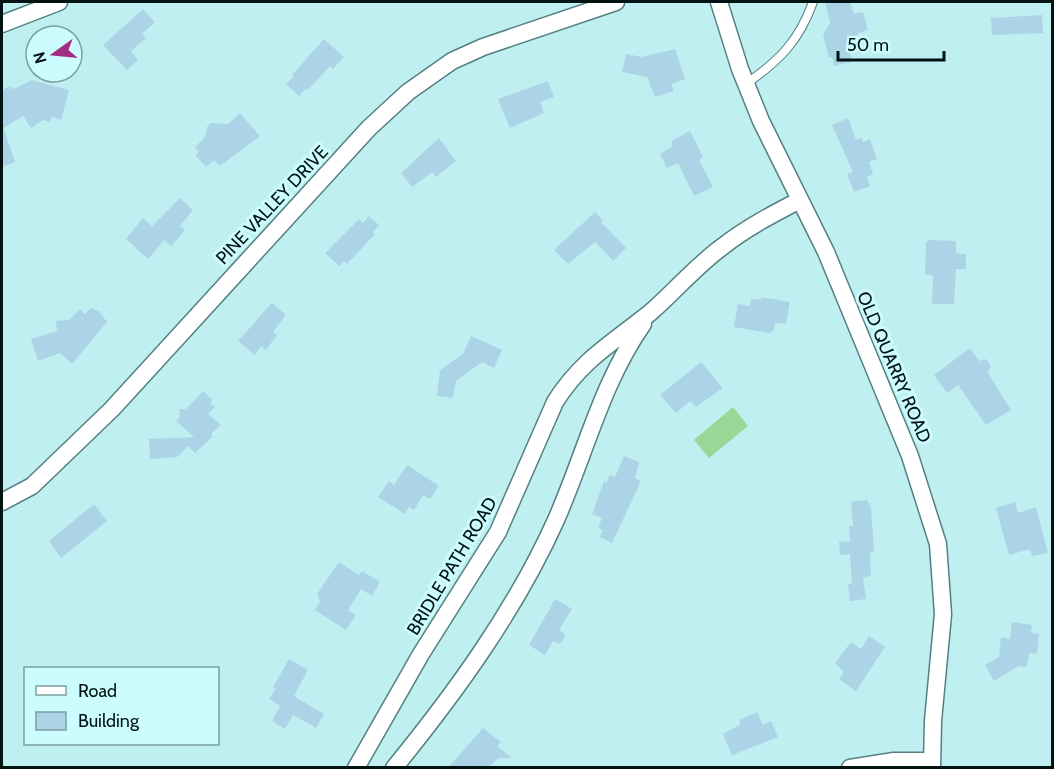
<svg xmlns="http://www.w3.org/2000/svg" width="1054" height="769" font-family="Cabin,sans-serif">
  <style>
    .green { fill: #98d795 }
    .building { fill: #add4e6 }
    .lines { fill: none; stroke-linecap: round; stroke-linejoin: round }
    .lane-casing { stroke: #548082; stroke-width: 10 }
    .street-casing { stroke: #548082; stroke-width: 19 }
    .lane { stroke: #fff; stroke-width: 8 }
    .street { stroke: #fff; stroke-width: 16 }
    .labels { text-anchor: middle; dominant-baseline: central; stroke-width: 6; stroke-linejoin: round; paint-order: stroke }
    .street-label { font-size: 18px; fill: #021314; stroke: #cdfcfe }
  </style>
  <rect width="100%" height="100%" fill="#c0eff1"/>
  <!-- green -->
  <path class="green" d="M733,407L748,426L709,458L694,440Z"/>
  <!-- building -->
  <path class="building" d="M825,2H850L854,14L863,12L868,30L859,33L849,50L852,62L834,66L832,57L829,58L823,35L830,23Z
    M143,9L155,22L142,34L146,38L131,51L138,60L127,70L103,45Z
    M1042,15L1043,33L992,35L991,18Z
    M324,39L344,57L333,69L330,66L308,90L306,88L299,96L286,84L294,76L292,75Z
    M675,49L685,79L671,84L674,91L655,97L647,77L622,72L626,54L642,57Z
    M32,80L69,90L61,120L52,117L50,122L43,120L31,128L23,116L2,129V90L10,86L12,89L16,88Z
    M548,81L554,97L540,102L544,113L510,128L498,99Z
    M240,113L260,136L220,166L214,160L206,167L195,155L199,152L195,147L205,137L207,127L211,123L228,124Z
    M848,118L856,140L862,138L863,142L870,139L877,159L869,162L873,174L867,177L870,186L854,192L847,174L853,172L832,125Z
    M2,129H4L15,162L2,167Z
    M690,131L703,157L699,160L713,187L694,196L678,163L667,168L660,154L673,146L671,141Z
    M439,138L456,161L436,177L432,172L412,187L401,173Z
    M180,198L193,210L180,226L185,230L171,246L164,240L148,259L126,239L143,218L152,226Z
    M595,212L603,220L601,222L626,248L613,261L595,242L568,264L554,250Z
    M369,216L379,225L373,232L375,234L347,264L344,261L339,266L325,253L359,219L363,223Z
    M930,240L956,241V253L966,254V269H956L954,304H932L933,276L925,274L926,242Z
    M761,297L790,302L786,324L775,323L774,330L769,333L734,327L738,304L750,306L751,299L761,300Z
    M272,303L286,315L273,332L277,335L266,350L261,346L255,355L238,341Z
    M91,308L99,311L107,322L72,364L60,353L38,361L31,339L57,331L56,321L69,320L80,309L85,314Z
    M471,336L502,350L494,368L482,362L456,381L453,398L437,396L440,370L463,354Z
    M970,348L979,361L986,359L991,366L988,373L1011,410L986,425L958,385L947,393L934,375Z
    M701,362L723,388L696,407L690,401L676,413L660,395Z
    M203,391L213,400L210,403L215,407L208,414L221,425L211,434L213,436L195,453L188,446L177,457L150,459L149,439L194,437L176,421L180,416L179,409H186Z
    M624,456L639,462L635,478L641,481L612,543L600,537L603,530L598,528L602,518L592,514L604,481L606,483L610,475L615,477Z
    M407,465L439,486L430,499L423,495L414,510L409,507L405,514L378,497L389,481L394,485Z
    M867,500L871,507L874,552H870L871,576L863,577L866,599L850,601L848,584H852L850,554L840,555L839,542L850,541L849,526H853L851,502Z
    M1015,502L1018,513L1036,507L1048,553L1032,556L1030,549L1009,555L996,508Z
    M94,504L107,521L61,558L49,541Z
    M339,562L359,575L362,571L380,582L372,596L361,589L348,610L356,615L346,630L315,610L320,602L317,594Z
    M555,599L572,609L559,630L566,635L560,644L553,641L545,655L529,645Z
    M1012,622L1032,625L1031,633L1039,634L1037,654L1029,653L1027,667L1019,666L994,681L985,665L999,657L1001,637L1010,639Z
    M869,636L885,647L856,691L839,679L844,672L835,663L851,642L861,649Z
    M289,659L308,670L294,696L324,714L316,728L293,715L285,729L272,721L280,706L269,699L276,688L273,687Z
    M757,712L763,725L771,721L778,737L732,755L723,734L741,724L739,720Z
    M483,728L501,742L497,746L512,758H498L489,767L448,768Z"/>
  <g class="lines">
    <!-- lane casing -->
    <g class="lane-casing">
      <path id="lane" d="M746,84C780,60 799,41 813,2"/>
    </g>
    <!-- street casing -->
    <g class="street-casing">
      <path id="street" d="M719,2L740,69L761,121L826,252L910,456L938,544L943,614L933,721L932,768
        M2,24L59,2
        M2,502L32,486L112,409L369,128L408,92L452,61L483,47L616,2
        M356,768L421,654L498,532L555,402C581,360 614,342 651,312C675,291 696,266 722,247C746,228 773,214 800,200
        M394,768C456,692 516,609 556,520C585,454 602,382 643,324
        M850,768L894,761H932"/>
    </g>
    <!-- lane -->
    <use href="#lane" class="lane"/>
    <!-- street -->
    <use href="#street" class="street"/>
  </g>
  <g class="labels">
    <!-- street labels -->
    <g class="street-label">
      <text transform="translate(272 205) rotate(-47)">PINE VALLEY DRIVE</text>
      <text transform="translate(894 367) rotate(67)">OLD QUARRY ROAD</text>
      <text transform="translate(452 566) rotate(-59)">BRIDLE PATH ROAD</text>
    </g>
  </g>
  <!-- border -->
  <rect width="1054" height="769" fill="none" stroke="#021314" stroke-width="6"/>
  <!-- legend -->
  <rect x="24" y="667" width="195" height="78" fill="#cdfcfe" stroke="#7c9fa0" stroke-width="1.5"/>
  <rect x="36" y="686" width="30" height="9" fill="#ffffff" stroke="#7c9fa0" stroke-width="1.5"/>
  <text x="78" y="697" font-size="18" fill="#021314">Road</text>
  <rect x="36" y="712" width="30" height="18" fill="#add4e6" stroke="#7c9fa0" stroke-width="1.5"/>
  <text x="78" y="727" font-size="18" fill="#021314">Building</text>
  <!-- north arrow -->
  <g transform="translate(54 54) rotate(255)"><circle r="28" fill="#cdfcfe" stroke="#7c9fa0" stroke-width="1.5"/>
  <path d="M0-4.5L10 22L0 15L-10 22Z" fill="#a42c83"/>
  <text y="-9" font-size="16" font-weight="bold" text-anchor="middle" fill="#021314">N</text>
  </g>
  <!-- scale -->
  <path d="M838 51v9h106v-9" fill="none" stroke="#021314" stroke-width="3"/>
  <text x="847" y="51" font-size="18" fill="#021314" stroke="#cdfcfe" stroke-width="4.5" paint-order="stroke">50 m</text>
</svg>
